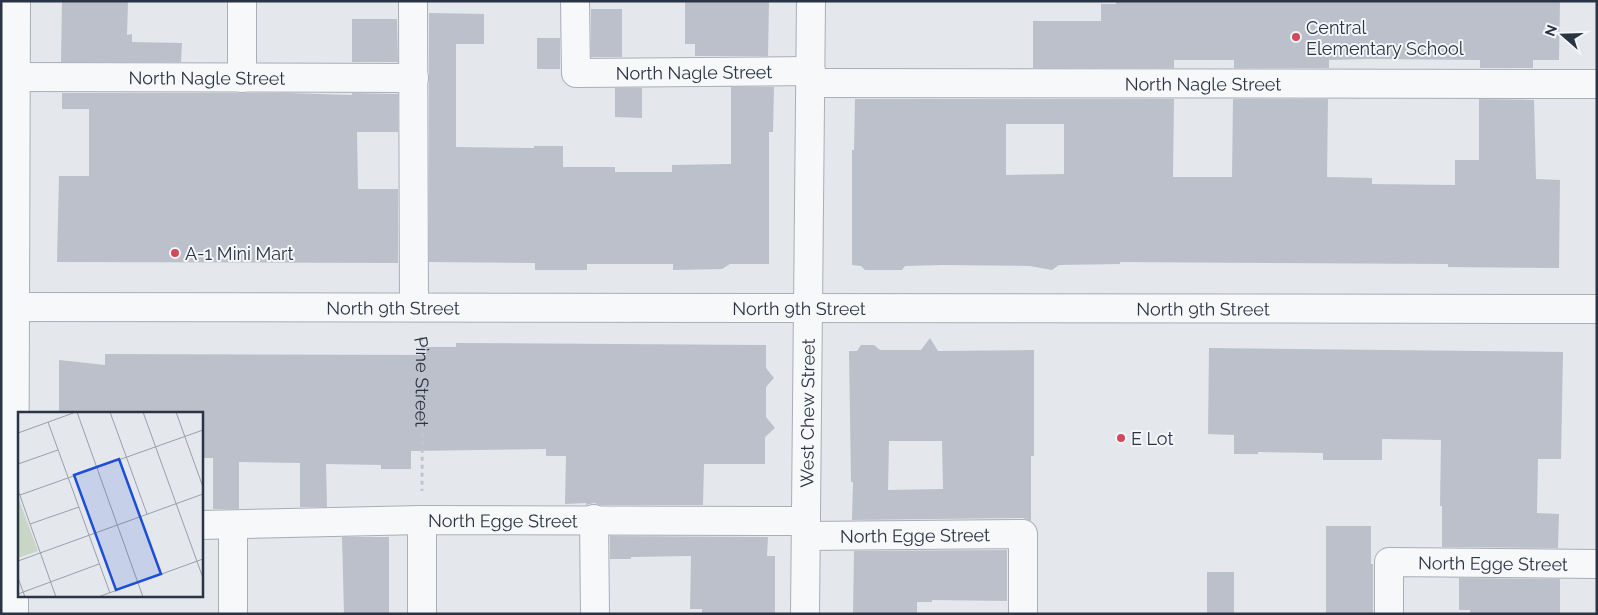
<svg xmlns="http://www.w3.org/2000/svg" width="1598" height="615" font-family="Raleway,sans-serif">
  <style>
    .building { fill: #bbc0ca; fill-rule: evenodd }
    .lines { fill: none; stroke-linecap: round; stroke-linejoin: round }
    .minor-casing { stroke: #a9aeb7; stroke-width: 30 }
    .path { stroke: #c2c5cb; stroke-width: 3; stroke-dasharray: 4 4; stroke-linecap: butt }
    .minor { stroke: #f7f8fa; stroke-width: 28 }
    .poi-dot { fill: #d1495b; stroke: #f4f6f9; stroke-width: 2 }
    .labels { text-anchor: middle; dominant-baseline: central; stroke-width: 4; stroke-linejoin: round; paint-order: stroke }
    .poi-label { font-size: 18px; fill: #2b3445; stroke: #f4f6f9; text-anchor: start }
    .street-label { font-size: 18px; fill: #2b3445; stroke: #f4f6f9 }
    .inset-road { fill: none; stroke: #9a9fa9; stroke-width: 1 }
    .view { fill: #1d4ed8; fill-opacity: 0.15; stroke: #1d4ed8; stroke-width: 2.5 }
    .inset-edge { fill: none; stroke: #2b3445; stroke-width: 2.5 }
  </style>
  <rect width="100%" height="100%" fill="#e4e7ec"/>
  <!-- building -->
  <path class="building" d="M62,1H128L127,35L132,34V42L182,43L181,62H61Z
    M685,1H769L768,56H695V44H685Z
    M1116,1H1560L1559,60H1533V68H1480V60L1368,59L1329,60V68H1234V60H1174V68H1033V21H1101V4H1116Z
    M591,9H622V57H591Z
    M429,13L484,14V44H456V147L534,148V146H563V167H615V172H672V165L731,164V87H774L773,132H769V264H730L722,269L673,270V264H587V270H535V263L429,262Z
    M352,19H397L398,62H352Z
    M537,38H560V69H537Z
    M615,88H642V118L615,117Z
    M62,93H287L352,95V93L398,94V132H357L358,189H398V263L57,262L59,176H89V109H62Z
    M855,99H1174L1173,177H1232L1233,99H1328L1327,177L1372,178V184L1455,185V160H1479V99L1534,100L1536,179L1560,180L1559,268L1448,267V264L1120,262V264L1059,265L1052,270L1030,266L942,265L905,266L902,270H865L861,266L852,265V150H854ZM1006,124H1064V174L1006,175Z
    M930,338L938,351L1034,350V456H1031V521L1023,518L852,520L853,482H851L849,351H857L861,345H874L880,350H921ZM889,441H942L943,489L888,490Z
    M456,343L766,345V368L774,378L766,387V417L775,428L765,437V464H704L703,505H600L594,503L586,505V503L565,504L566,456H546V449L411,451V469H381V465L326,464L327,507H300V463L239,462V509H213V458H201V414H59V360L105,365V354L426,355V347H456Z
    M1209,348L1563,352L1561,459H1538L1537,513L1559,514L1558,548L1442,547V506H1440L1441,440L1382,439V460H1323V453L1258,452V454H1234V435L1208,434Z
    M1326,526H1371V564H1373V614H1326Z
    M610,536L768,537L767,556H775V614H702V609H690L691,556L631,557V559H610Z
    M342,537H389V614H344Z
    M1007,550V601L932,600V602H917V614H853L854,551Z
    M1207,572H1234V614H1207Z
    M1459,578L1560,579V614H1470V610H1459Z"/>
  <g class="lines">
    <!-- minor casing -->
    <g class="minor-casing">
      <g id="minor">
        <path d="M413,1L414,307"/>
        <path id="s2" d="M575,1L576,73L811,71"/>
        <path id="s3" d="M1,77L414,78"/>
        <path d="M242,78V1"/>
        <path id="s4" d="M811,83L1597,84"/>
        <path id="s5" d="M1,307L1597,309"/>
        <path d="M594,519L595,614"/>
        <path d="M422,520V614"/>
        <path id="s6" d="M201,525L422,520L806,521"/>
        <path d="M233,525V614"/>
        <path id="s7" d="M806,536L1023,534V614"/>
        <path d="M14,614L16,1"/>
        <path id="s8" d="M805,614L811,1"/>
        <path id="s9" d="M1389,614V562L1597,564"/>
      </g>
    </g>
    <!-- path -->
    <path class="path" id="s1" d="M421,337L423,347L422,491"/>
    <!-- minor -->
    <use href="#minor" class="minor"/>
  </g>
  <!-- markers -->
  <g class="poi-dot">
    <circle cx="1296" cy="37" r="5"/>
    <circle cx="175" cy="253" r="5"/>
    <circle cx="1121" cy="438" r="5"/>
  </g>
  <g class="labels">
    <!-- poi labels -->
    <g class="poi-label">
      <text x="1306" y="27">Central<tspan x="1306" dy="21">Elementary School</tspan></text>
      <text x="185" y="253">A-1 Mini Mart</text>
      <text x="1131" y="438">E Lot</text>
    </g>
    <!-- street labels -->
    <g class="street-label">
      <text stroke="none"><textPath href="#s2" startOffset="190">North Nagle Street</textPath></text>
      <text stroke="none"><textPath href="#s3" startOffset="206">North Nagle Street</textPath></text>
      <text stroke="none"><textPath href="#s4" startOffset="392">North Nagle Street</textPath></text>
      <text stroke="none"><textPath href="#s5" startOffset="392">North 9th Street</textPath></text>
      <text stroke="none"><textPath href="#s5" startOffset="798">North 9th Street</textPath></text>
      <text stroke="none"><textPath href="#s5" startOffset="1202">North 9th Street</textPath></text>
      <text stroke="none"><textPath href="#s1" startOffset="45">Pine Street</textPath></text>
      <text stroke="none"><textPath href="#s8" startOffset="201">West Chew Street</textPath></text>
      <text stroke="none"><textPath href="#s6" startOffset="302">North Egge Street</textPath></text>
      <text stroke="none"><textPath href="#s7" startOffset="109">North Egge Street</textPath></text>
      <text stroke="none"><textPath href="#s9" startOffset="156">North Egge Street</textPath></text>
    </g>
  </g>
  <!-- overview -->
  <g transform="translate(18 412)">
    <rect width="185" height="185" fill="#e4e7ec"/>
    <path d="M0,85L20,139L0,146Z" fill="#c9d6c5"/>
    <path class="inset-road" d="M59,0L125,185M92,0L129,102M125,0L185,166M158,0L185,75M30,10L92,181M0,21L58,0M0,52L40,38M0,78L38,185M2,83L185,18M12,112L61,95M0,149L185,82M0,166L7,185M0,182L81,152M80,185L185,147"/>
    <path class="view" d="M101,47L143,162L98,178L56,63Z"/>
    <rect width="185" height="185" class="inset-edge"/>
  </g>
  <!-- border -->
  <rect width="1598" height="615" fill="none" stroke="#2b3445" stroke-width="5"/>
  <!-- north arrow -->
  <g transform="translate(1563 35) rotate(290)" stroke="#f4f6f9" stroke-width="4" paint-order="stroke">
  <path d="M0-4L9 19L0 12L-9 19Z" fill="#2b3445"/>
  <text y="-8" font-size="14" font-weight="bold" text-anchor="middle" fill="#2b3445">N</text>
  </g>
</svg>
